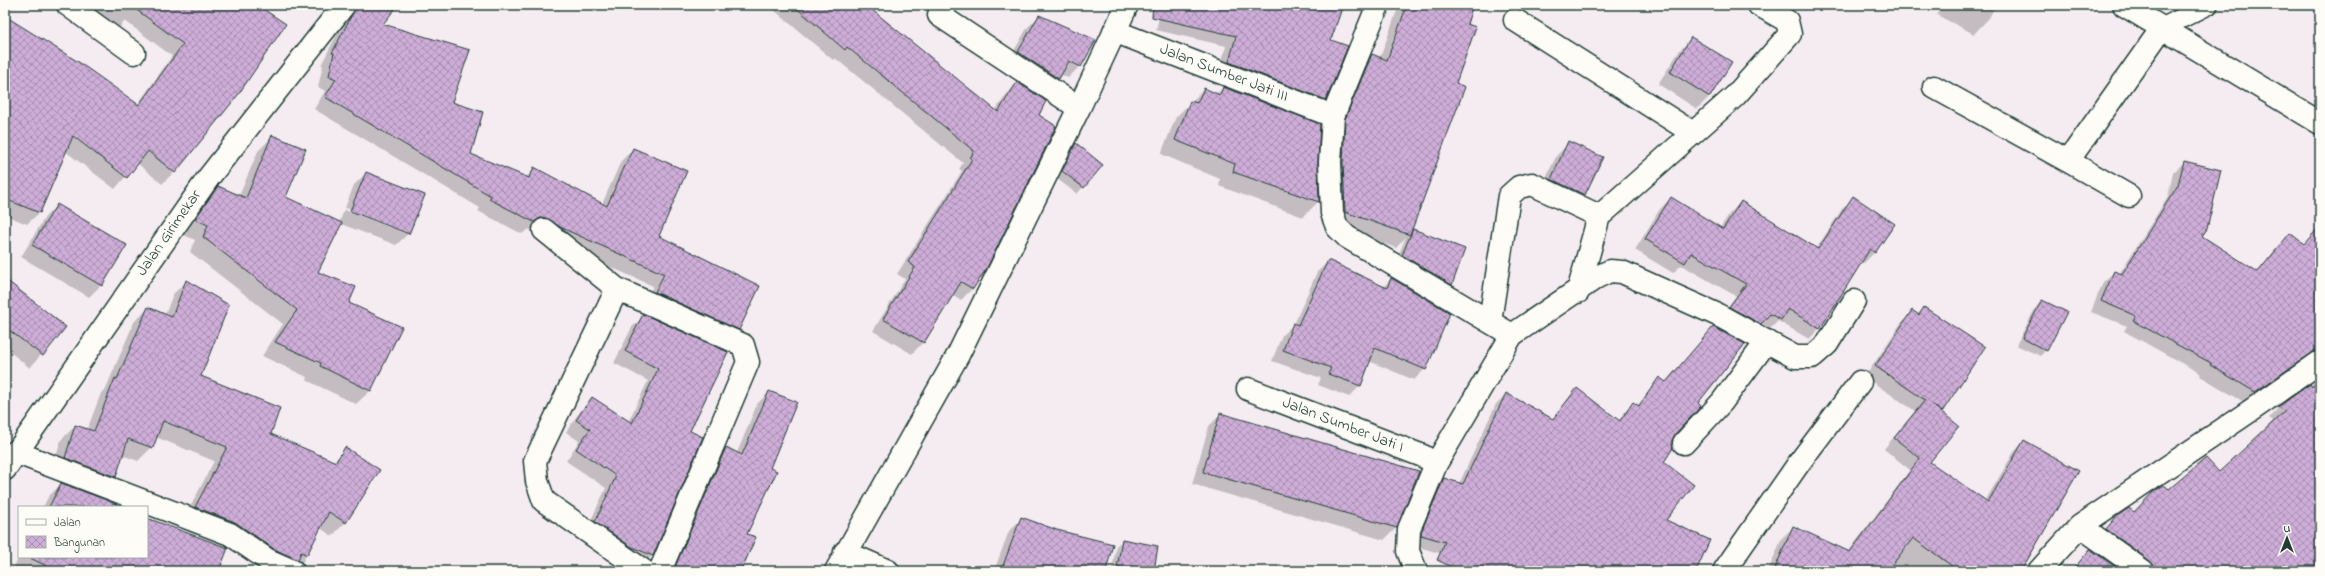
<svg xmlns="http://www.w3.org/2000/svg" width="2325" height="576" font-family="'Indie Flower',sans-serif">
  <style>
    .shadow { fill: #0003; fill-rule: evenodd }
    .building { fill: url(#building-cross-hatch); stroke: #1f3d34 }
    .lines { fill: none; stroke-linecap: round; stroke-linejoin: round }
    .lane-casing { stroke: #1f3d34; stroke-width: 22 }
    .street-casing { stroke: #1f3d34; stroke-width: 25 }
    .secondary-casing { stroke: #1f3d34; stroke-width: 25 }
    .lane { stroke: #fdfcf7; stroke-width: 19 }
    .street { stroke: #fdfcf7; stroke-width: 22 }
    .secondary { stroke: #fdfcf7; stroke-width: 22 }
    .labels { text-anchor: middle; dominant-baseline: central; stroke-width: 3; stroke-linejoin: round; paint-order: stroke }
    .street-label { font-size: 16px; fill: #1f3d34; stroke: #fdfcf7 }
  </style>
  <defs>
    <pattern id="building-cross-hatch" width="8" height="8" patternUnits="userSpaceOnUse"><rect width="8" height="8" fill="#ceadd8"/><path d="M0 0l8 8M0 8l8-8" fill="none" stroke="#a78eb0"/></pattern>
  </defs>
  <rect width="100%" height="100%" fill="#f4ecf1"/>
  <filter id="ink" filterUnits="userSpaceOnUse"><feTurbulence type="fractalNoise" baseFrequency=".025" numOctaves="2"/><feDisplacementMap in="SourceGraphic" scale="8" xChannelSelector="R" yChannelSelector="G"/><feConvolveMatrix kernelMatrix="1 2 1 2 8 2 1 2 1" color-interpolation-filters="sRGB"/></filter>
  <g filter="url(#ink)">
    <!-- shadow -->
    <path class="shadow" d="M80,5H256L174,172L162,184L137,163L115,189L65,151L39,213L27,224L5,215V13L8,15L7,18L137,105L172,56L125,21L116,31Z
      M335,5H396L381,24L450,103L469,154L525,178L534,169L602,204L621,161L633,149L658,236L738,329L726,341L644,304L653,286L550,240L534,229L527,230L522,234L478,211L480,208L314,109L325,91L318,87L323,65H321L348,13Z
      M768,5H864L995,111L1006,95L1017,83L1037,116L972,289L961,300L952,294L923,342L912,354L873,331L905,279L897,274L962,171L959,169L963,163L835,58L833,60Z
      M903,5H911L908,8Z
      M1067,5H1089L1085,9Z
      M1162,5H1342L1330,40L1325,99L1315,109L1219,72L1226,46L1156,30Z
      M1399,5H1472L1466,24L1454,84L1409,234L1413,230L1451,284L1444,290L1396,261L1406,237L1396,248L1332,225V133L1359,68L1372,55L1380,58Z
      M1866,5H1877L1873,9Z
      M1942,5H1996L1989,18L1974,34L1937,15Z
      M1039,16L1080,66L1068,78L1060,74L1046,91L1006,65L1027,28Z
      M1692,38L1731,63L1709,97L1697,109L1658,84L1680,50Z
      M1223,88L1317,161L1318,202L1303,217L1219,186L1220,179L1161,154L1176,117L1204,89L1216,94Z
      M272,137L285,198L339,223L354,185L366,173L409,233L396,245L341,224L317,272L347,303L371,390L356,404L306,380L307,377L262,356L283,324L190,252L195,240L182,234L204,201L219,187L239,196L258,151ZM346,208L404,230V233L345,210Z
      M1569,143L1601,158L1584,195L1572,207L1539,191L1557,155Z
      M1076,145L1102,165L1077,194L1056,178L1070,151Z
      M2184,162L2201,236L2257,272L2290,234L2304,245L2320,250V366L2244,402L2200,376L2201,374L2124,331L2127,326L2091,312L2103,282L2114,272L2119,274L2168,197L2173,173Z
      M1671,198L1720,228L1730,213L1741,202L1816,249L1842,209L1853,198L1875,252L1864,263L1861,262L1820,328L1809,339L1778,321L1769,330L1759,325L1749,335L1719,318L1736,296L1681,265L1673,273L1635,250L1660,209Z
      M57,205L101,285L89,297L21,257L45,217Z
      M1328,262L1383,287L1391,279L1425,369L1414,380L1369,361L1360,386L1349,397L1318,385L1321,378L1272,361L1282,335L1294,324L1317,272Z
      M187,281L199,376L269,435L333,462L346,449L379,470L345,523L332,536L320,528L302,563L294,571L183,521L214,461L156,437L152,447L138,461L122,455L116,477L102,490L52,471L61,440L75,426L87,430L101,393L106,388L134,322L148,308L165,315L173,294Z
      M5,285L64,327L30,368L5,348Z
      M2042,301L2046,350L2040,356L2016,345L2036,307Z
      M1924,308L1941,411L1929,463L1985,501L2014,452L2024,441L2020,571H1768L1782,538L1793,527L1848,552L1910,470L1884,449L1915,411L1865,377L1901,323L1912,312L1917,315Z
      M644,316L689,431L702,437L652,556L641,567L585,533L606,488L566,461L579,441L566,432L581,410L592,399L628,422L648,381L614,363L632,327Z
      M1713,328L1696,403L1674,434L1662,462L1665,520L1695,571H1500L1412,545L1434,489L1444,480L1459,484L1496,404L1506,394L1551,420L1578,389L1618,421L1633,403L1637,406L1659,379L1665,383Z
      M2320,378V571H2139L2096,540L2117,517L2130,515L2169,490L2218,474L2275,422L2269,418L2279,407Z
      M769,392L768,468L746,534L740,571H667L714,461L726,448L737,453L757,404Z
      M1221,414L1396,528L1384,540L1192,484L1209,426Z
      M61,484L117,507H43L48,497Z
      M147,519L217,571H17L13,569L19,557H147Z
      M1021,519L1057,531L1105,571H994L1009,531Z
      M1123,540L1153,571H1112L1116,546Z
      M2090,550L2120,571H2071Z"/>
    <!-- building -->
    <path class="building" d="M130,5H257L286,24L238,95L175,173L148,151L127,178L73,136L40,213L5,199V16L80,63L139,105L183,44Z
      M357,5H398L383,24L470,50L452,102L483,112L471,154L529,178L534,167L607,206L633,148L687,171L659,236L760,286L739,330L655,292L664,274L562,228L546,218H540L534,222L489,199L491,196L325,97L336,79L329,76L334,53H332Z
      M793,5H866L998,112L1017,82L1046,101L1039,115L1056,126L987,268L973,289L961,282L924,343L883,319L915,267L908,262L972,159L970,158L974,151L847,47L845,50Z
      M1153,5H1343L1331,40L1348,46L1326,100L1229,62L1236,36L1152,17Z
      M1407,5H1473L1467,24L1476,27L1456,83L1465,87L1410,235L1345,212L1343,162L1345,119L1372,54L1387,60Z
      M1039,15L1096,40L1081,67L1069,61L1059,79L1018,52Z
      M1691,37L1732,62L1710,97L1670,72Z
      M1223,87L1320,124L1318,161L1319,202L1233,172L1235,164L1175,140L1190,101L1197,103L1204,88L1220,95Z
      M272,135L306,149L286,197L342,223L318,272L356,287L349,303L402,327L371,391L320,366L321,363L275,342L297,310L203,237L208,225L195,219L218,186L246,198Z
      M1568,141L1603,157L1585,195L1551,179Z
      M1076,143L1103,165L1084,188L1062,171Z
      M2184,161L2221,170L2207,229L2202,236L2258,272L2290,233L2304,244L2320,226V344L2315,351L2255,392L2210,365L2211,363L2133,321L2136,316L2101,301L2114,271L2122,274L2178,185Z
      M366,172L425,195L409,234L350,211Z
      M1853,196L1895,224L1875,253L1870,249L1820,329L1788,309L1781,320L1770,314L1761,324L1729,307L1746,284L1691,253L1685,263L1645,239L1671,197L1723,229L1741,201L1818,249Z
      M57,204L127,245L102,286L32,245Z
      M1413,229L1465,249L1452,285L1402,255Z
      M1328,260L1387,288L1391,278L1450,313L1426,370L1375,348L1361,386L1328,374L1331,368L1283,350L1293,323L1298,325Z
      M5,279L66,327L43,356L5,327Z
      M186,280L229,305L201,376L280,408L271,434L336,462L345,447L380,470L346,523L329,512L307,555L301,552L298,560L274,549L235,522L195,507L227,447L163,421L153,448L128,439L116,477L65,458L75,425L94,431L115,378L117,379L148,307L172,317Z
      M2042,300L2067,312L2047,351L2022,338Z
      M1924,307L1985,347L1942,412L1933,405L1959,426L1930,462L1988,502L2024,440L2079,471L2021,571H1959L1913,538L1889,569L1893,571H1774L1793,526L1850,552L1920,458L1894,438L1925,400L1875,366L1912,310L1919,315Z
      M643,314L728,352L690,431L703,437L653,556L630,546L595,522L616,476L576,449L590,429L576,420L592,397L632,423L658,369L625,351Z
      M1713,327L1745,344L1698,403L1701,406L1675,434L1672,441L1673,448L1664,462L1694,485L1666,520L1710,540L1696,571H1460L1437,560L1445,542L1421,535V532L1444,478L1463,484L1506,393L1553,419L1577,388L1620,421L1633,402L1639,406L1659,377L1666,382Z
      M2320,379V571H2155L2150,561L2106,529L2117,516L2129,508L2134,512L2153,492L2164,485L2169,489L2206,458L2219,472L2285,411L2278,407L2310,384L2312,387Z
      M769,391L797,402L770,468L777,471L747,534L756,537L741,571H685L675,567L726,447L742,455Z
      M1220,413L1419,471L1397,528L1203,472Z
      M61,483L109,501L121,507H49Z
      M1021,517L1057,530L1113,544L1106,571H1001Z
      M147,518L228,548L219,571H57L28,557H147Z
      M1122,539L1158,546L1154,571H1133L1117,568Z
      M2090,549L2121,571H2072Z"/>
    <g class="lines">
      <!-- lane casing -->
      <g class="lane-casing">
        <path id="lane" d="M2162,28L2208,5"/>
      </g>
      <!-- street casing -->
      <g class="street-casing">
        <path id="street" d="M68,5L134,53
          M1378,5L1333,116L1330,162L1332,213L1337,227L1347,237L1512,335L1436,464L1409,529L1408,551L1416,571
          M2124,5L2320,123
          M1515,20L1693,133
          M1114,31L1333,116
          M1934,87L2068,161
          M1079,108L1127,5
          M2129,196L2068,161L2162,28
          M544,230L617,289L743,345L748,362L660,571
          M617,289L535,461L537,481L544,501L644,571
          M1578,292L1599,216
          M1490,321L1509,196L1519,187L1532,184L1599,216L1603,213L1735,96L1790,34L1787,21L1759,5
          M1512,335L1597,277L1610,271L1622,272L1718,315L1795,357H1812L1827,344L1854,301
          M1248,389L1423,456L1436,464
          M1684,443L1722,402L1767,341
          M15,452L230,534L268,560L293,571
          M2080,526L2143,571
          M845,552L888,571
          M836,571L958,355L1079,108L939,15L945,5
          M1724,571L1799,463L1860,382
          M2039,571L2080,526L2253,409L2320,362"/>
      </g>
      <!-- secondary casing -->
      <g class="secondary-casing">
        <path id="secondary" d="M5,469L209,177L344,5"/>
      </g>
      <!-- lane -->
      <use href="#lane" class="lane"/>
      <!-- street -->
      <use href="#street" class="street"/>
      <!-- secondary -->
      <use href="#secondary" class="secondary"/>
    </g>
  </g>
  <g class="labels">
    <!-- street labels -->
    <g class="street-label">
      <text transform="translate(1224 73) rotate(21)">Jalan Sumber Jati III</text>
      <text transform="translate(169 233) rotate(-55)">Jalan Girimekar</text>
      <text transform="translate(1343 425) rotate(21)">Jalan Sumber Jati I</text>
    </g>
  </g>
  <!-- margin -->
  <rect width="2325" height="576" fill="none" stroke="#fdfcf7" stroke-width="20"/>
  <rect x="10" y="10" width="2305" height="556" fill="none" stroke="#1f3d34" stroke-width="1.5" filter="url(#ink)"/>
  <!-- legend -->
  <rect x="18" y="506" width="130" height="52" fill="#fdfcf7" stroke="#a4b0a9"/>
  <rect x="26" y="519" width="20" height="6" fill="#fdfcf7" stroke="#a4b0a9"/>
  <text x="54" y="526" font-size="12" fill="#1f3d34">Jalan</text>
  <rect x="26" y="536" width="20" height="12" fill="url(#building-cross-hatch)" stroke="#a4b0a9"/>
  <text x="54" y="546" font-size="12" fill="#1f3d34">Bangunan</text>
  <!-- north arrow -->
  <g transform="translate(2287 538)" stroke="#fdfcf7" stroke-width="3" paint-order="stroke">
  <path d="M0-3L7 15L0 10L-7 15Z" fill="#1f3d34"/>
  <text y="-6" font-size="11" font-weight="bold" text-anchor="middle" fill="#1f3d34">U</text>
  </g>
</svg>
